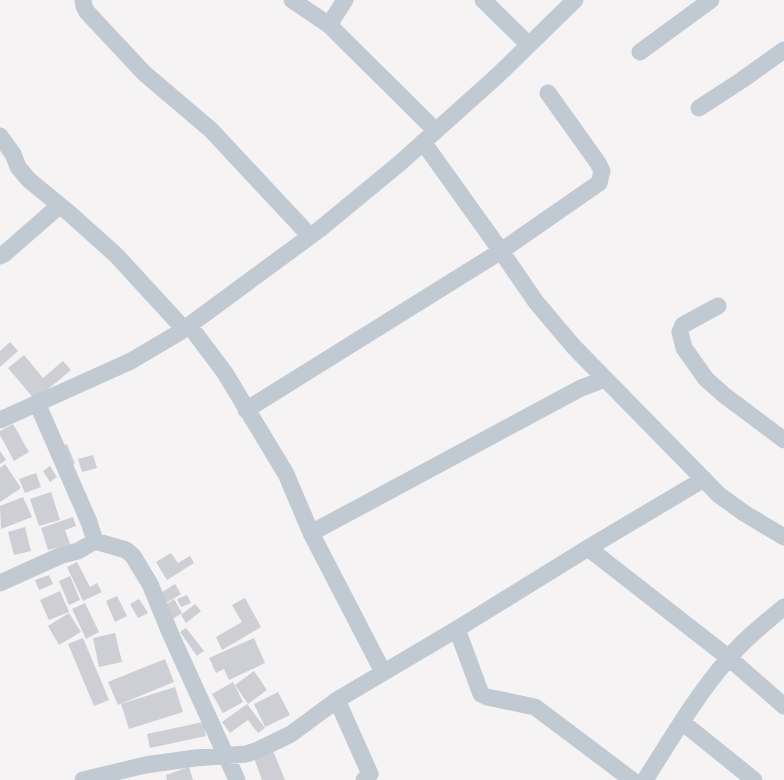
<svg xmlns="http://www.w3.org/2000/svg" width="784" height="780" font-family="Figtree,sans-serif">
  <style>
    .building { fill: #cdcfd5 }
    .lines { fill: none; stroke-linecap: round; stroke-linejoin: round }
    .minor { stroke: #c1cad2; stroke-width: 17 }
  </style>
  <rect width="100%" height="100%" fill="#f5f3f3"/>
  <!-- building -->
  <path class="building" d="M10,342L18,351L0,367V351Z
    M24,355L43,378L63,361L71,370L35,400L8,368Z
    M13,424L29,452L14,461L0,435V431Z
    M67,444L75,464L68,467L60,447Z
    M0,451L6,460L0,464Z
    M93,455L97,468L82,472L78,459Z
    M5,464L21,488L0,502V468Z
    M50,466L57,477L50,482L43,471Z
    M36,473L41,487L25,493L19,479Z
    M51,492L60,520L39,526L30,499Z
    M23,497L32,517L1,529L0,506Z
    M73,517L76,526L65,530L70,544L48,550L41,528Z
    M25,527L31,551L14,555L8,532Z
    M171,553L178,563L190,556L194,563L167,580L156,562Z
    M77,562L90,587L97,583L102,592L83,601L67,567Z
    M49,575L53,584L39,590L35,580Z
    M70,576L80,600L69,605L59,581Z
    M175,584L181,594L166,603L161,593Z
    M60,591L69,612L49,620L40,600Z
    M187,595L191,603L181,607L177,599Z
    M117,596L127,616L115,622L106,601Z
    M245,598L261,627L222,650L216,637L242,622L232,605Z
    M139,599L148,613L138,618L130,604Z
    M174,599L182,613L173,619L165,605Z
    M85,603L99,632L86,639L72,609Z
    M195,604L201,611L186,623L181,615Z
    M69,613L81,632L59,645L48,626Z
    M186,628L204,651L197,656L180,632Z
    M115,633L122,662L99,667L93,638Z
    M83,638L109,700L94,706L68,644Z
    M254,638L265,663L229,680L224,669L216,673L209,658Z
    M165,659L174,682L118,705L108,682Z
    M254,671L267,690L248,704L235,685Z
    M233,682L243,702L223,713L212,694Z
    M175,687L183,712L129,729L121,704Z
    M278,692L290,715L265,727L254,704Z
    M247,704L265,728L258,733L248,720L230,733L222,722Z
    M203,722L206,736L150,748L147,734Z
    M272,748L278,763L285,780H262L253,755Z
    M189,767L193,780H167L166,775Z"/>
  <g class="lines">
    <!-- minor -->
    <path class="minor" d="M83,0L84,6L87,12L144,73L211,130L310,236
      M292,0L329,25L436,131
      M483,0L529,45
      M329,25L345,0
      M640,52L711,0
      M699,108L742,80L784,50
      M0,136L13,154L18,167L29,180L68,212L116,255L184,329
      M423,142L501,251L536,302L574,347L719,495L744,513L784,537
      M0,256L4,254L59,206
      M718,306L683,325L680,332L684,348L706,379L724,395L784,440
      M189,325L225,373L286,474L311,533L383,672
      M246,410L501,251L599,183L602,171L598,163L548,93
      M0,420L131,361L180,332L320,229L400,163L497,76L575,0
      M311,533L581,388L605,379
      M95,541L126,550L133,556L150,584L171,635L237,780
      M588,548L729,658L784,706
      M0,583L62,555L78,551L95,541L89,522L37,403
      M457,629L481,694L487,697L535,707L632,780
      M337,700L370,774L364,780
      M682,722L754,780
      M83,780L145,765L195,758L246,754L258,750L291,734L337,700L457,629L588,548L704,479
      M645,780C671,739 696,696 728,659C744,639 765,623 784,607"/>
  </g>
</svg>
